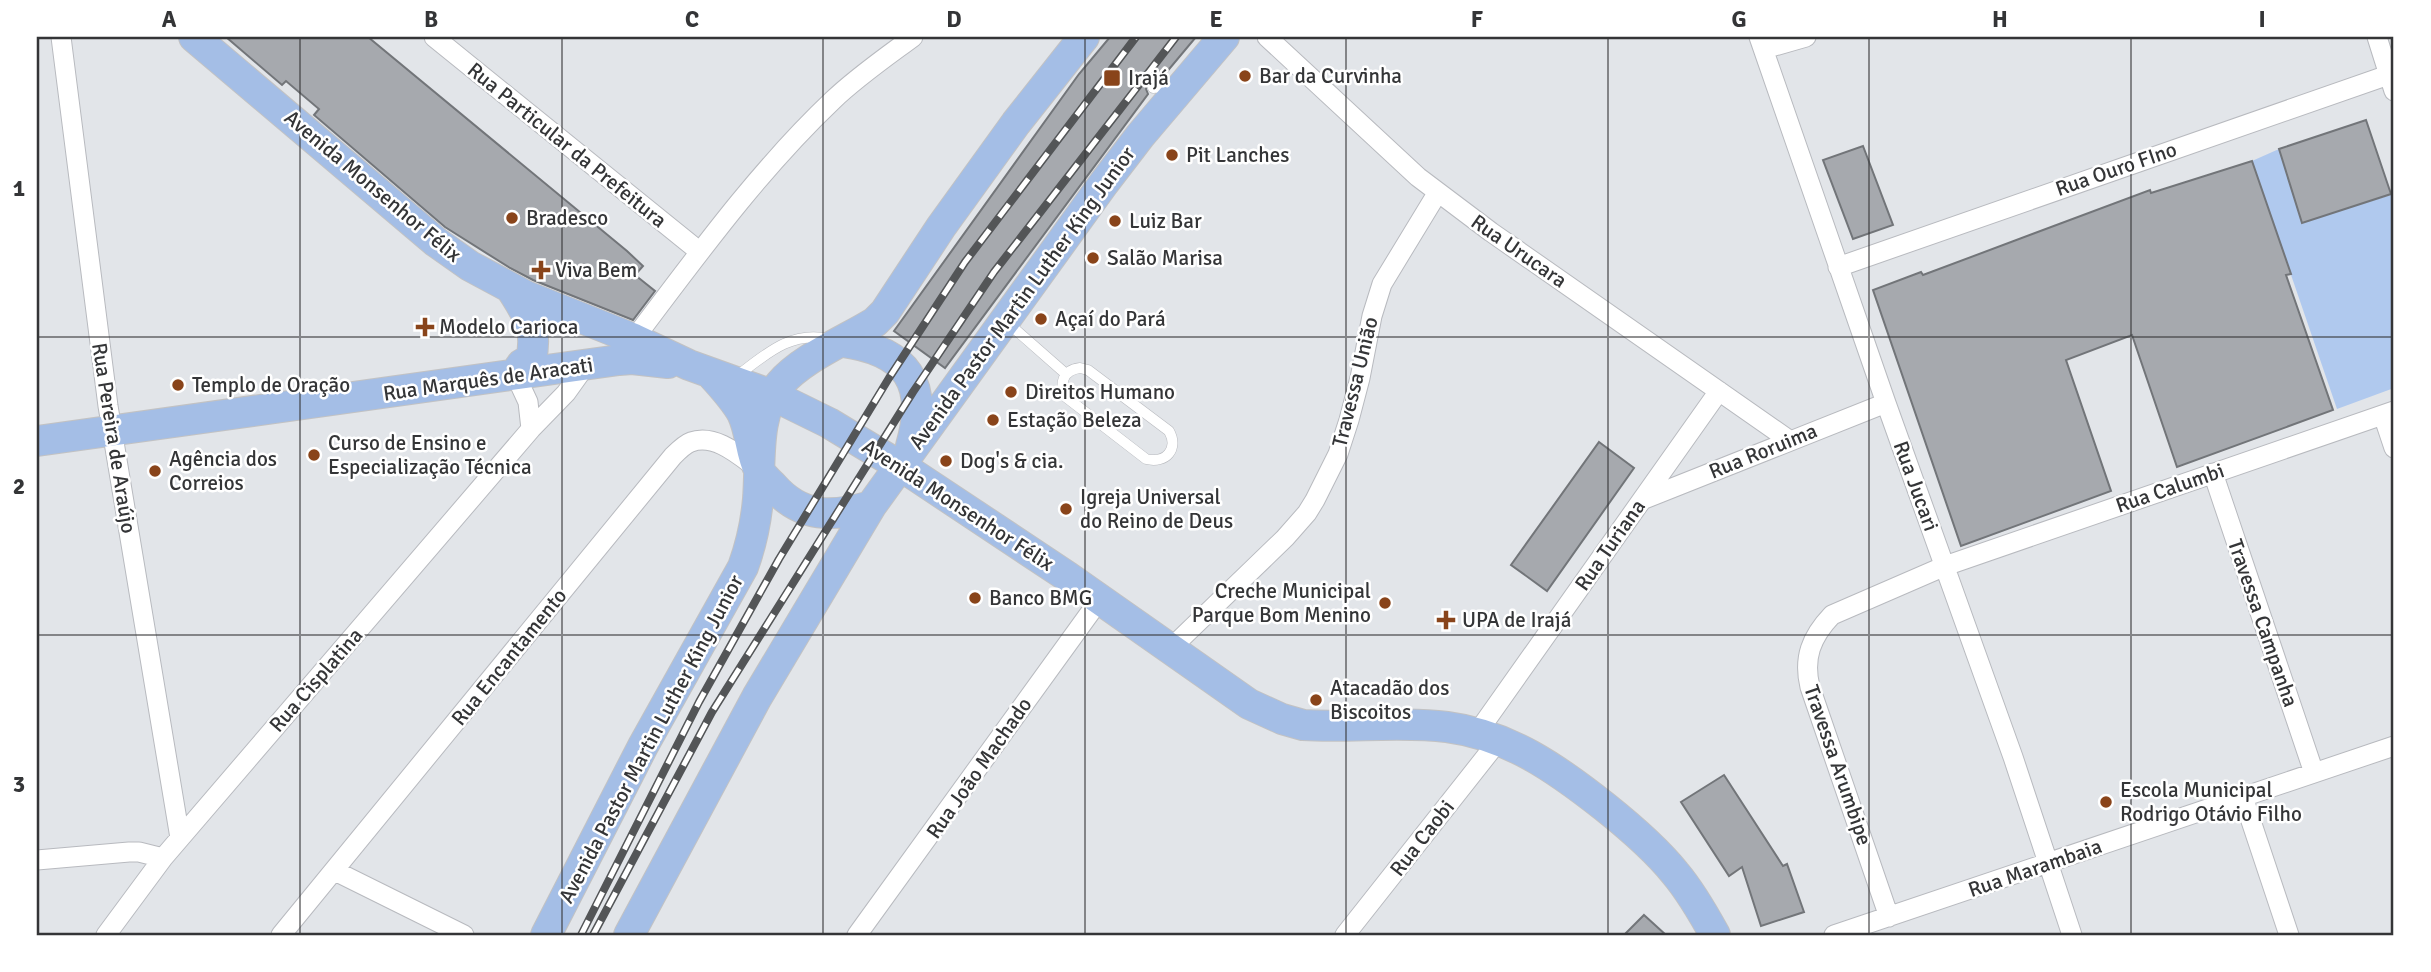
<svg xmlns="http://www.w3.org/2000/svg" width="2431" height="972" font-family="Signika,sans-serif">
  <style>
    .green { fill: #b0c9ee }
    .building { fill: #a6a9ae; stroke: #727579; stroke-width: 2 }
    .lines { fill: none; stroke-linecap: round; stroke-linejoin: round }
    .lane-casing { stroke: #b8babf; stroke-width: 11 }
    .street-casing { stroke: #b8babf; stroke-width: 21 }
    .primary-casing { stroke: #c2c2c3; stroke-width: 32 }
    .lane { stroke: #fff; stroke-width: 10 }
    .street { stroke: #fff; stroke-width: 19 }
    .primary { stroke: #a4bee6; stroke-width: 30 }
    .rail-casing { stroke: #535557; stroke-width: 8 }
    .rail { stroke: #fff; stroke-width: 5; stroke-dasharray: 16; stroke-linecap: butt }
    .grid { fill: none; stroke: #343537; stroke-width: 2; stroke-opacity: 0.55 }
    .poi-dot { fill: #89441a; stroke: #fff; stroke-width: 2.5 }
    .labels { text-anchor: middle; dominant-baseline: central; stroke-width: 5; stroke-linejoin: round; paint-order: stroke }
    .poi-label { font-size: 21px; fill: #343537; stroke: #fff; text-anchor: start }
    .street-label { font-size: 21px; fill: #343537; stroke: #fff }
    .neatline { fill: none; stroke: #343537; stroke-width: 2.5 }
    .grid-label { font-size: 23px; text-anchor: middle; font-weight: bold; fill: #343537 }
  </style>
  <rect width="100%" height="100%" fill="#e2e5e9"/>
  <!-- green -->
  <path class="green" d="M2279,149L2302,222L2394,194V388L2337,409L2252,161Z"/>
  <!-- building -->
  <path class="building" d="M226,37H368L627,251L643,266L635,275L655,291L633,320L533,280L510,268L445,227L314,115L319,109L286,81L282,85Z
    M1110,37H1196L1160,80L1152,81L1147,84L1146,89L1148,94L945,368L894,331L1079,74Z
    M2366,120L2391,194L2302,223L2279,149Z
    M1863,146L1893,225L1853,239L1823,160Z
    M2252,161L2291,274L2286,275L2333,410L2177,467L2132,335L2066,360L2111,491L1961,546L1873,290L1921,272L1923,275L2150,190L2151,193Z
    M1599,442L1634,468L1547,591L1511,565Z
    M1724,775L1783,866L1787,864L1804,912L1761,926L1742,867L1729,876L1681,802Z
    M1644,915L1666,935H1624Z"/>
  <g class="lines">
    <!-- lane casing -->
    <g class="lane-casing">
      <path id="lane" d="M1153,88L1173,86
        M1008,323L1066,374
        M1080,368L1088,370L1169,431C1179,449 1166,464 1146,459L1067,398C1058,384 1063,370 1080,368Z
        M737,376C765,355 791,330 829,339"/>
    </g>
    <!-- street casing -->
    <g class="street-casing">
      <path id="street" d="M61,37L108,406L180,838
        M434,37L700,252
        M1267,37L1418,177L1491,232L1789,440
        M1759,37L1886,403L2013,757L2072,935
        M2377,37L2394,91
        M1764,49L1806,37
        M1838,267L2394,73
        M634,339C696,257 758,171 833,100C857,77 886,57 913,37
        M515,374L528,402L531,429
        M2383,415L2394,448
        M2213,473L2314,773
        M1642,500L1886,403
        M1169,650L1285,538L1307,513L1315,500L1338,454L1349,420L1360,378L1372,316L1382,284L1438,192
        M1477,733L1719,391
        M2243,797L2289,935
        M37,860L129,852H139L163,858
        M335,871L464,935
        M1889,917L1810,687C1803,658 1811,637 1832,615L1945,566L2394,411
        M106,935L163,858L531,429L566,393L586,365
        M281,935L673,456C678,451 685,444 691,442C716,433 741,457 759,470
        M857,935L1100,599
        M1345,935L1499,740
        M1834,935L2394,746"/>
    </g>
    <!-- primary casing -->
    <g class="primary-casing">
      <path id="primary" d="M194,37L436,242L470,266L526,296L634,339L689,365L772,395L829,423L913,474L1068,577L1249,704L1282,719L1303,725C1351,728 1399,721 1447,727C1509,735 1557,769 1605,807C1630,827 1655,848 1675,873C1691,892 1703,913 1715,935
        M512,290C528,316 538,328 531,360L522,364L515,374
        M843,342C907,351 929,383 911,446
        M712,375C723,387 734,399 742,413C751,431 750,453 759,470C762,476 769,482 773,486C802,519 833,517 871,506
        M37,441L619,360L632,359L668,363
        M546,935L643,746L743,567C751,545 756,522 758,499C761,462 755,414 780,384C802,358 846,340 875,322L885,312L941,227L1016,123L1084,37
        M629,935L757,697L871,506L1104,183L1140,136L1224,37"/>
    </g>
    <!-- lane -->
    <use href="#lane" class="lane"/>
    <!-- street -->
    <use href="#street" class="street"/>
    <!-- primary -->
    <use href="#primary" class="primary"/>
    <!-- rail casing -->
    <g class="rail-casing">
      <path id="rail" d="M581,935L699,702L779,559L889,378L965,262L1136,37
        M593,935L712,712L913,392L994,272L1176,37"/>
    </g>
    <!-- rail -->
    <use href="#rail" class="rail"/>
  </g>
  <!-- grid -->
  <path class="grid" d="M300,37V935M562,37V935M823,37V935M1085,37V935M1346,37V935M1608,37V935M1869,37V935M2131,37V935M37,337H2394M37,635H2394"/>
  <!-- markers -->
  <g class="poi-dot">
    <circle cx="1245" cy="76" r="7"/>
    <rect x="1103" y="69" width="18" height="18" rx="3.5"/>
    <circle cx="1172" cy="155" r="7"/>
    <circle cx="512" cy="218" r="7"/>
    <circle cx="1115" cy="221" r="7"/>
    <circle cx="1093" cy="258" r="7"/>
    <path d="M537.5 259.5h7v7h7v7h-7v7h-7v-7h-7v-7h7z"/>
    <circle cx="1041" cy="319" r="7"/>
    <path d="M421.5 316.5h7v7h7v7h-7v7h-7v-7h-7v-7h7z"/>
    <circle cx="178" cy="385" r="7"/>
    <circle cx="1011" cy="392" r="7"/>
    <circle cx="993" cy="420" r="7"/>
    <circle cx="314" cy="455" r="7"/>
    <circle cx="946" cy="461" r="7"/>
    <circle cx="155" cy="471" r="7"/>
    <circle cx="1066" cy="509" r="7"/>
    <circle cx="975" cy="598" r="7"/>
    <circle cx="1385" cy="603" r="7"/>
    <path d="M1442.5 609.5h7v7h7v7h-7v7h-7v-7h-7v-7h7z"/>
    <circle cx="1316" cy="700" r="7"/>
    <circle cx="2106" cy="802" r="7"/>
  </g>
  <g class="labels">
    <!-- poi labels -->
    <g class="poi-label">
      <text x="1259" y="76">Bar da Curvinha</text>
      <text x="1128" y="78">Irajá</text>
      <text x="1186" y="155">Pit Lanches</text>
      <text x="526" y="218">Bradesco</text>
      <text x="1129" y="221">Luiz Bar</text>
      <text x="1107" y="258">Salão Marisa</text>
      <text x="555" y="270">Viva Bem</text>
      <text x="1055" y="319">Açaí do Pará</text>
      <text x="439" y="327">Modelo Carioca</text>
      <text x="192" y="385">Templo de Oração</text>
      <text x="1025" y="392">Direitos Humano</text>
      <text x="1007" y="420">Estação Beleza</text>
      <text x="328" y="443">Curso de Ensino e<tspan x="328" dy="24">Especialização Técnica</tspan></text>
      <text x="169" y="459">Agência dos<tspan x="169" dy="24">Correios</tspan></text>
      <text x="960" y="461">Dog's &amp; cia.</text>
      <text x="1080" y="497">Igreja Universal<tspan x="1080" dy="24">do Reino de Deus</tspan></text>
      <text x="1371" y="591" text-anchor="end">Creche Municipal<tspan x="1371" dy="24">Parque Bom Menino</tspan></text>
      <text x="989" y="598">Banco BMG</text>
      <text x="1462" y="620">UPA de Irajá</text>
      <text x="1330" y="688">Atacadão dos<tspan x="1330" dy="24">Biscoitos</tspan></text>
      <text x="2120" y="790">Escola Municipal<tspan x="2120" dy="24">Rodrigo Otávio Filho</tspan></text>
    </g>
    <!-- street labels -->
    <g class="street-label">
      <text transform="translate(567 145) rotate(39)">Rua Particular da Prefeitura</text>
      <text transform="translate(2116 169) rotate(-19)">Rua Ouro FIno</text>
      <text transform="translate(373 186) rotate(40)">Avenida Monsenhor Félix</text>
      <text transform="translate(1519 251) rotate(35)">Rua Urucara</text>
      <text transform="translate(1022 298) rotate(-54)">Avenida Pastor Martin Luther King Junior</text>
      <text transform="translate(488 379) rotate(-8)">Rua Marquês de Aracati</text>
      <text transform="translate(1355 382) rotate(-76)">Travessa União</text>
      <text transform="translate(114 438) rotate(81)">Rua Pereira de Araújo</text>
      <text transform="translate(1763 451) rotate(-22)">Rua Roruima</text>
      <text transform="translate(1916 486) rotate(70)">Rua Jucari</text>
      <text transform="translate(2170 488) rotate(-19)">Rua Calumbi</text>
      <text transform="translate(958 505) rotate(33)">Avenida Monsenhor Félix</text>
      <text transform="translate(1610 545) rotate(-55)">Rua Turiana</text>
      <text transform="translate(2263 623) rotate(71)">Travessa Campanha</text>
      <text transform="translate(509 657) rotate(-51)">Rua Encantamento</text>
      <text transform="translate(316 680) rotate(-49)">Rua Cisplatina</text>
      <text transform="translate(651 739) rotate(-62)">Avenida Pastor Martin Luther King Junior</text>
      <text transform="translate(1838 765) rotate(71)">Travessa Arumbipe</text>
      <text transform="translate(979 768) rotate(-55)">Rua João Machado</text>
      <text transform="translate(1422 838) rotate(-52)">Rua Caobi</text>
      <text transform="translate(2035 868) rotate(-19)">Rua Marambaia</text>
    </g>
  </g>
  <!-- border -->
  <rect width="2431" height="972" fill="none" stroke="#ffffff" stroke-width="77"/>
  <rect x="38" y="38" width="2354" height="896" class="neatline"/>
  <g class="grid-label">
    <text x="169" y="27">A</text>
    <text x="431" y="27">B</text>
    <text x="692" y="27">C</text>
    <text x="954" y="27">D</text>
    <text x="1216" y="27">E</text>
    <text x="1477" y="27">F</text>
    <text x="1739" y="27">G</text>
    <text x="2000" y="27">H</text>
    <text x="2262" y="27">I</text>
    <text x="19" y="196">1</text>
    <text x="19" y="494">2</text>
    <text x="19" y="792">3</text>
  </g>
</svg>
